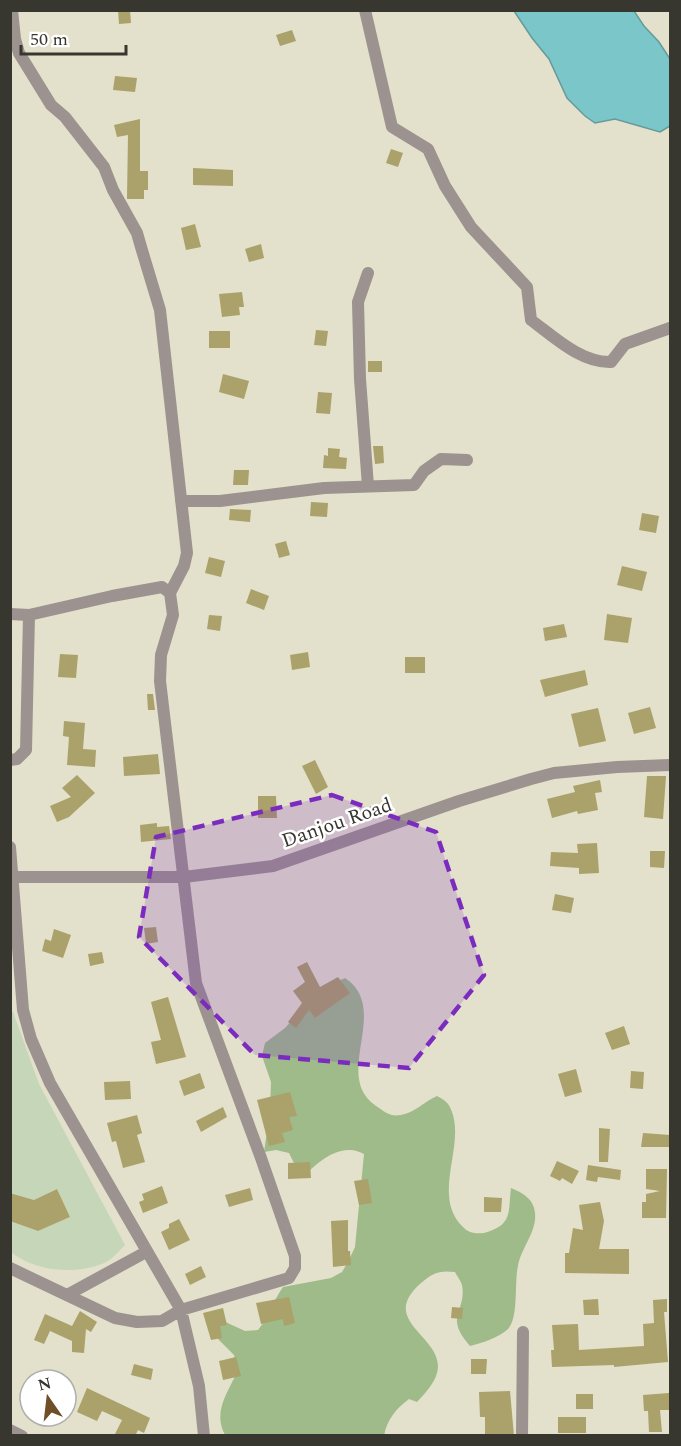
<svg xmlns="http://www.w3.org/2000/svg" width="681" height="1446" font-family="Spectral,serif">
  <style>
    .green { fill: #c5d7b8 }
    .forest { fill: #9ebb89 }
    .water { fill: #7ac6c8; stroke: #669b9a; stroke-width: 1.5 }
    .building { fill: #aba16a }
    .lines { fill: none; stroke-linecap: round; stroke-linejoin: round }
    .minor { stroke: #9c928f; stroke-width: 12 }
    .marked { fill: #7b2cbf; fill-opacity: 0.2; stroke: #7b2cbf; stroke-width: 4.5; stroke-dasharray: 12 8; stroke-linejoin: round }
    .labels { text-anchor: middle; dominant-baseline: central; stroke-width: 5; stroke-linejoin: round; paint-order: stroke }
    .street-label { font-size: 20px; fill: #38372f; stroke: #fff }
  </style>
  <rect width="100%" height="100%" fill="#e3e0cb"/>
  <!-- green -->
  <path class="green" d="M10,1012H13L39,1084L125,1245C120,1250 114,1257 108,1261C80,1276 35,1272 11,1252L10,1221L38,1231L70,1217L57,1189L34,1200L11,1193Z"/>
  <!-- forest -->
  <path class="forest" d="M345,978C392,1009 331,1076 376,1106C385,1112 390,1117 401,1115C414,1113 425,1101 437,1096C445,1100 449,1103 452,1112C465,1148 431,1196 463,1227C468,1233 476,1234 484,1233C513,1225 508,1213 511,1188C523,1193 534,1199 535,1213C537,1232 521,1248 518,1266C514,1282 519,1317 508,1329C498,1338 482,1343 470,1346C443,1315 467,1312 462,1285C461,1281 457,1276 455,1272C439,1270 433,1273 421,1283C379,1320 437,1334 438,1366C438,1380 426,1392 417,1402L409,1399C396,1409 387,1419 384,1436L225,1435C212,1411 229,1391 238,1370L234,1355L215,1336L221,1320L245,1331L258,1330C269,1317 273,1301 283,1287L331,1278L342,1272L349,1260L355,1247L364,1154C360,1152 355,1150 350,1150C333,1149 316,1164 305,1175L295,1165L289,1153L276,1150L264,1152L270,1111L271,1082L262,1056L265,1043L285,1028L294,1018L334,983Z"/>
  <!-- water -->
  <path class="water" d="M514,11H634L644,26L659,42L670,59V126L660,132L615,119L595,123L585,116L567,98L549,59L532,38Z"/>
  <!-- building -->
  <path class="building" d="M118,10H130L131,23L119,24Z
    M292,30L296,41L280,46L276,35Z
    M115,76L137,78L135,92L113,90Z
    M140,119V171H148V190H144V199H127L128,135L117,137L114,125Z
    M391,149L403,153L398,167L386,163Z
    M193,168L233,170V186L193,185Z
    M195,224L201,247L186,250L181,228Z
    M261,244L264,258L249,262L245,249Z
    M242,292L244,307H239L240,315L222,317L219,294Z
    M316,330L328,331L326,346L314,345Z
    M209,331H230V348H209Z
    M368,361H382V372H368Z
    M223,374L249,381L244,399L219,392Z
    M318,392L332,393L330,414L316,413Z
    M373,446H383L384,463L375,464Z
    M328,448L340,449L339,457L347,458L346,469L323,468L324,455L328,456Z
    M234,470H249L248,485H233Z
    M311,502L328,503L327,517L310,516Z
    M230,509L251,510L250,522L229,520Z
    M642,513L659,516L656,533L639,530Z
    M286,541L290,555L279,558L275,544Z
    M209,557L225,561L221,577L205,573Z
    M622,566L647,572L642,591L617,585Z
    M251,589L269,596L264,610L246,603Z
    M607,614L632,618L628,643L604,640Z
    M209,615L222,616L220,631L207,629Z
    M564,624L567,637L545,641L543,628Z
    M308,652L310,667L292,670L290,655Z
    M60,654L78,655L76,678L58,677Z
    M405,657H425V673H405Z
    M585,670L588,685L545,697L540,680Z
    M147,694H153L155,710H148Z
    M650,707L656,728L634,734L628,713Z
    M598,708L606,741L579,747L571,714Z
    M64,721L85,723L83,749L96,750L95,767L67,765L69,737L63,736Z
    M158,754L160,774L124,776L123,757Z
    M315,760L328,787L316,794L302,766Z
    M77,775L95,793L69,817L57,822L50,806L71,797L62,788Z
    M647,776H666L663,819L644,817Z
    M600,780L602,792L595,793L598,810L578,814L577,811L552,818L547,799L575,792L573,786Z
    M258,796H276L277,818H258Z
    M157,823V827L169,826L171,839L141,842L140,825Z
    M597,843L599,873L579,874V868L550,866L551,852L578,853L577,844Z
    M650,851H665L664,868L650,867Z
    M555,894L574,898L571,913L552,910Z
    M156,927L158,942L146,944L144,928Z
    M54,929L71,935L63,958L42,951L45,939L51,941Z
    M102,952L104,963L90,966L88,954Z
    M307,962L320,987L338,977L350,993L315,1018L309,1010L296,1028L288,1022L302,1003L293,991L305,982L297,967Z
    M168,997L186,1057L156,1064L151,1042L161,1040L151,1002Z
    M624,1026L630,1044L612,1050L605,1033Z
    M576,1069L582,1092L565,1097L558,1074Z
    M631,1071L644,1072L643,1089L630,1088Z
    M200,1073L205,1088L184,1096L179,1081Z
    M130,1081L131,1099L105,1100L104,1082Z
    M290,1092L297,1116L289,1117L293,1130L282,1133L285,1142L269,1146L257,1100Z
    M223,1107L227,1117L201,1132L196,1121Z
    M137,1115L142,1133L137,1135L145,1162L123,1168L116,1141L112,1142L107,1123Z
    M599,1128L610,1129L608,1162H599Z
    M643,1133L670,1135V1147H641Z
    M557,1161L579,1171L572,1184L562,1178L560,1181L550,1176Z
    M310,1162L311,1178L288,1179V1163Z
    M588,1165L621,1170L620,1180L598,1177L597,1182L586,1180Z
    M646,1169H667L666,1218H642V1202H646V1194L660,1191L646,1189Z
    M368,1179L372,1203L359,1205L354,1181Z
    M162,1186L168,1203L143,1213L139,1202L144,1200L142,1194Z
    M250,1188L253,1200L229,1207L225,1195Z
    M57,1189L70,1217L38,1231L10,1221V1193L34,1200Z
    M484,1197L502,1198L501,1212H484Z
    M600,1202L604,1221L599,1249H629V1274L565,1273V1253H569L573,1228L583,1230L579,1205Z
    M179,1219L190,1240L169,1250L161,1232L169,1228V1224Z
    M348,1220V1251H350L351,1265L333,1267L331,1221Z
    M201,1266L206,1277L190,1285L185,1274Z
    M289,1297L295,1323L284,1326L283,1319L261,1324L256,1303Z
    M598,1299L599,1315H584L583,1300Z
    M667,1299V1312H664L668,1362L614,1367V1365L552,1367L551,1350H554L552,1325L578,1324L579,1350L644,1346L643,1324L654,1323L653,1300Z
    M452,1307L463,1308L462,1319L451,1318Z
    M223,1308L227,1325L220,1326L222,1338L211,1340L203,1313Z
    M80,1311L97,1322L91,1332L86,1329L84,1353L72,1352V1341L50,1331L44,1344L34,1340L45,1314L72,1326Z
    M236,1357L241,1376L223,1380L219,1361Z
    M471,1359H487L486,1374H471Z
    M134,1364L153,1369L151,1380L131,1375Z
    M87,1388L150,1418L144,1433L138,1430L135,1436H114L122,1420L102,1411L97,1421L77,1412Z
    M510,1391L514,1436H485V1417H480L479,1392Z
    M669,1393V1410H660L662,1432H649L648,1411H644L643,1395Z
    M576,1394H593V1409H576Z
    M558,1417H586V1433H558Z"/>
  <g class="lines">
    <!-- minor -->
    <path class="minor" d="M12,10L15,39L19,53L51,105L65,117L104,167L113,190L137,233L141,247L160,310L187,553L184,566L170,593
      M365,10L392,127L428,149L445,186L471,227L527,287L531,320C554,337 581,363 611,362L625,344L670,328
      M368,486L360,379L358,302L368,273
      M181,501H220L324,488L414,485L424,471L441,459L467,460
      M10,614L29,615L112,596L162,587L170,593L173,615L161,655L160,681L196,983L261,1158L295,1256V1268L289,1278L181,1310L162,1321L137,1322L115,1318L10,1268
      M10,760L17,759L26,750L29,615
      M10,847L23,1010L31,1039L50,1083L181,1310L199,1386L204,1436
      M10,877H184L273,866L459,801L531,779L554,773L617,767L670,765
      M67,1295L146,1252
      M10,1430L22,1436
      M522,1436L523,1332"/>
  </g>
  <!-- marked area -->
  <path class="marked" d="M332,795L436,832L484,975L409,1068L255,1055L139,937L156,837Z"/>
  <g class="labels">
    <!-- street labels -->
    <g class="street-label">
      <text transform="translate(337 823) rotate(-19)">Danjou Road</text>
    </g>
  </g>
  <!-- border -->
  <rect width="681" height="1446" fill="none" stroke="#38372f" stroke-width="24"/>
  <!-- north arrow -->
  <g transform="translate(48 1398) rotate(346)"><circle r="28" fill="#ffffff" stroke="#afafac" stroke-width="1.5"/>
  <path d="M0-4.5L10 22L0 15L-10 22Z" fill="#704e26"/>
  <text y="-9" font-size="16" font-weight="bold" text-anchor="middle" fill="#38372f">N</text>
  </g>
  <!-- scale -->
  <path d="M21 45v9h105v-9" fill="none" stroke="#38372f" stroke-width="3"/>
  <text x="30" y="45" font-size="18" fill="#38372f" stroke="#ffffff" stroke-width="4.5" paint-order="stroke">50 m</text>
</svg>
